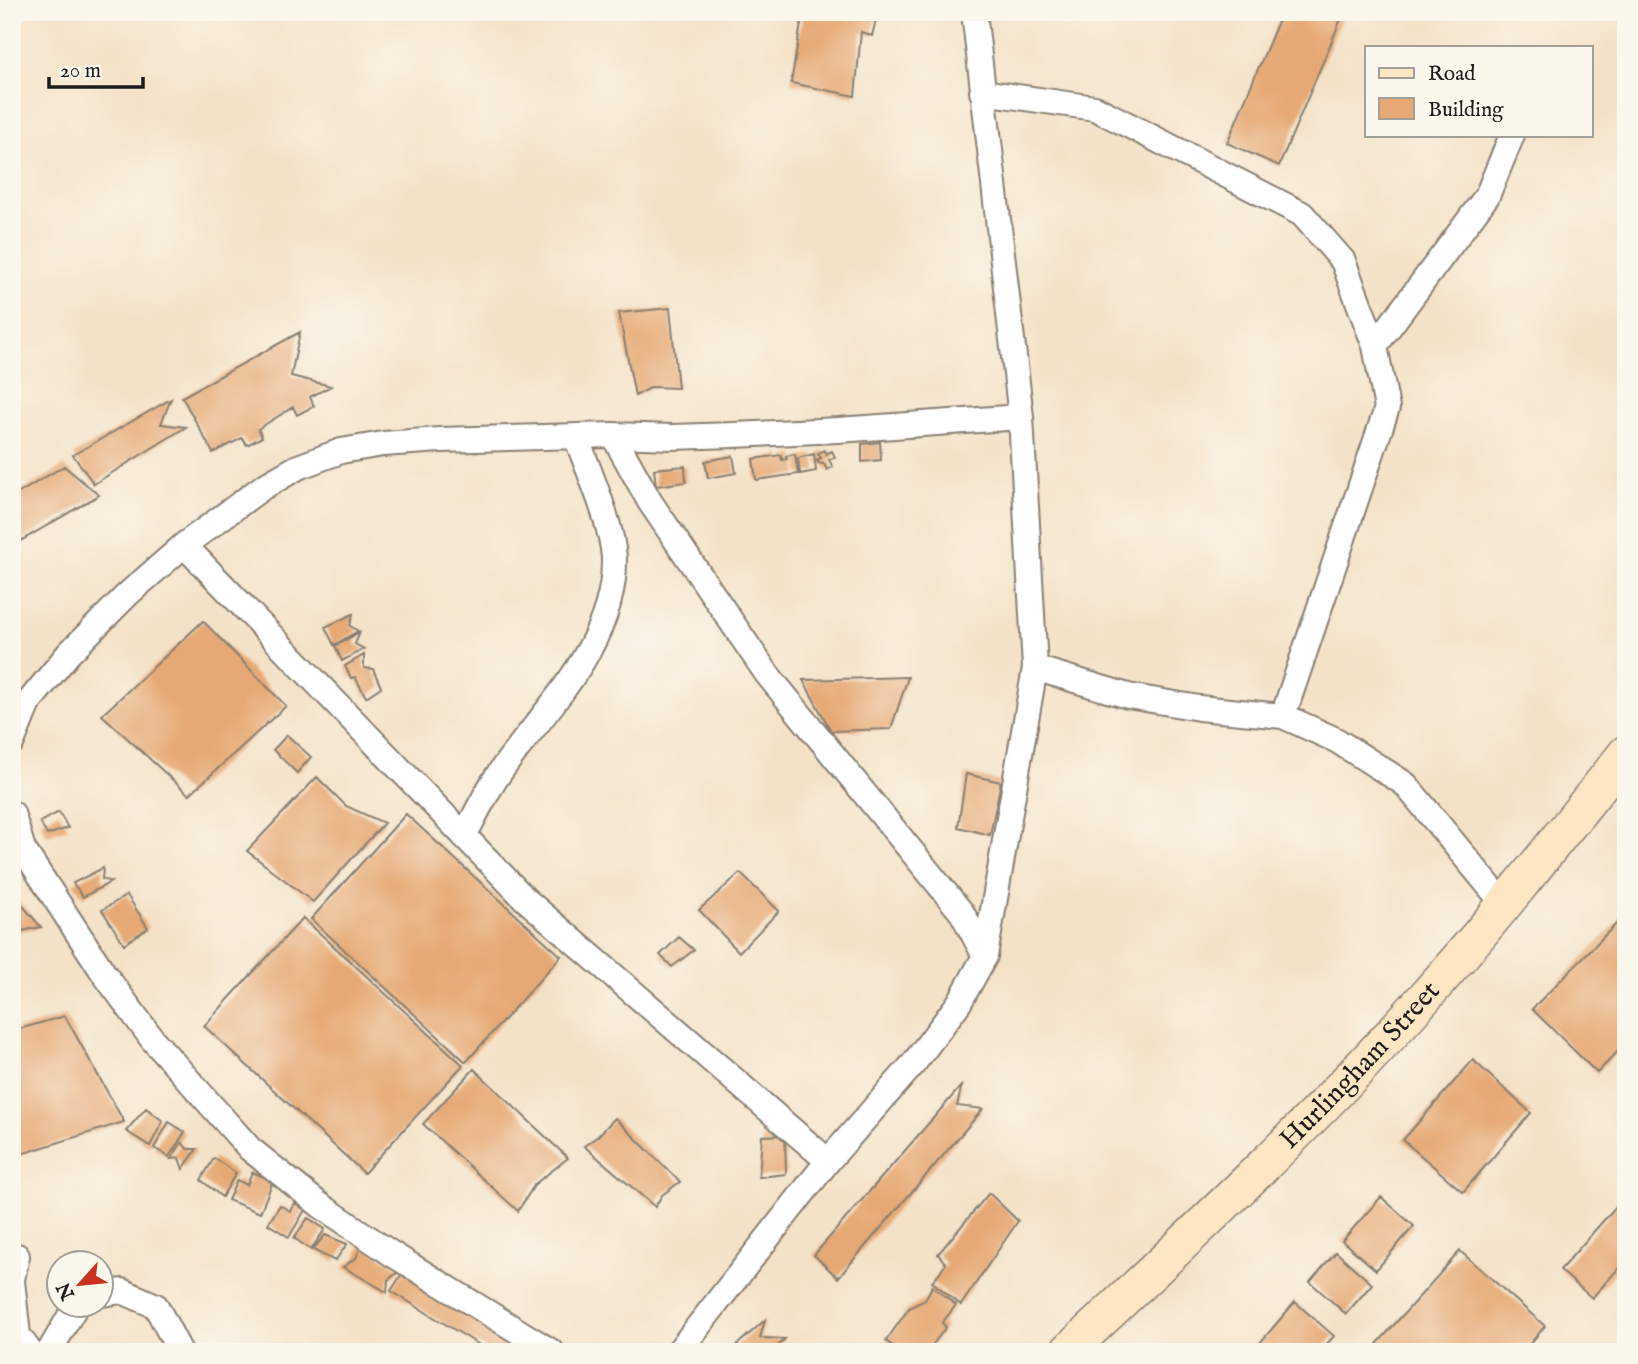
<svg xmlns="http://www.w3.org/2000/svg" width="1638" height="1364" font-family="'IM FELL English',serif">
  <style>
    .building { fill: #e6a974 }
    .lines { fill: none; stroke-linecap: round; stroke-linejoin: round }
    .street-casing { stroke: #887f72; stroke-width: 28 }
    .secondary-casing { stroke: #887f72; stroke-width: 38 }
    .street { stroke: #fff; stroke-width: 24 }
    .secondary { stroke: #fce6c4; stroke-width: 35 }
    .labels { text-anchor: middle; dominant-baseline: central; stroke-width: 7; stroke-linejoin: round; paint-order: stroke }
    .street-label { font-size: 28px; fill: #1c1c1c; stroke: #fbf7ec }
  </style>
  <rect width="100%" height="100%" fill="#fbf7ec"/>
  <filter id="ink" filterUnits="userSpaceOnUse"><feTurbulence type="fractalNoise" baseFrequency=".0143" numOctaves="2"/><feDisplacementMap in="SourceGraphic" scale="14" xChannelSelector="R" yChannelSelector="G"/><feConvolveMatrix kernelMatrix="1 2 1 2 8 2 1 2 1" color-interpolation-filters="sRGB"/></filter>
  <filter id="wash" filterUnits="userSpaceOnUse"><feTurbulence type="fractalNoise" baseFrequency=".00686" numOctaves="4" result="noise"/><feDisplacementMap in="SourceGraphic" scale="28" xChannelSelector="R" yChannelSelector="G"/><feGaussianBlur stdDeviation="1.57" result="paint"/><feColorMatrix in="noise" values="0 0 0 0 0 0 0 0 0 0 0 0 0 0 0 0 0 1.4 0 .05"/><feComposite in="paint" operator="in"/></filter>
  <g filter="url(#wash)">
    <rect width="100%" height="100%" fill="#f4e2c8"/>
    <g id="blocks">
      <!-- building -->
      <path class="building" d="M803,12H878L872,36L861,32L855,96L791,83Z
        M1282,12H1344L1279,166L1227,143Z
        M670,308L678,388L652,387L635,396L619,313Z
        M300,332L291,376L331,386L310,397L314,406L297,415L293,407L258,429L262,437L247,445L242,438L213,453L182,397Z
        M171,399L161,424L186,427L94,484L73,455Z
        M880,442L881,460L862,462V444Z
        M824,450L826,454L832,451L835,457L829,460L833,467L827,470L824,464L818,463L817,460L821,458L818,454Z
        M795,454L798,474L756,480L753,459L781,455L782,460L787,459L786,456Z
        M814,454L816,471L800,474L798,458Z
        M733,456L736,473L708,478L705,461Z
        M64,466L99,495L12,546V497Z
        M685,466L686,482L656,486L654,469Z
        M353,614L350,626L358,631L334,645L325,627Z
        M203,621L286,706L189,795L102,715Z
        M360,632L355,644L364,649L342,661L335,646Z
        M364,655V668L373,669L381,687L366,697L355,677L351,678L345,666Z
        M908,677L891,729L831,731L803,680Z
        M287,735L311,757L297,773L273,750Z
        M966,774L1001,782L990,835L958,827Z
        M317,777L346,806L384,823L313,902L247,851Z
        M59,812L68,828L47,835L40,822Z
        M406,814L561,956L466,1062L311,919Z
        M103,868L102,879L111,882L83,897L73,883Z
        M740,873L779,911L739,952L699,910Z
        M12,893L41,927L12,933Z
        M127,895L148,928L124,944L102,910Z
        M303,918L463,1065L364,1173L204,1026Z
        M1622,918L1626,922V1043L1597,1073L1532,1009Z
        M679,937L694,950L672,967L660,955Z
        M65,1016L124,1122L12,1157V1031Z
        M1473,1060L1531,1113L1463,1192L1403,1140Z
        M474,1069L568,1158L535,1184L518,1211L423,1124Z
        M962,1085L957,1106L983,1109L838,1278L814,1255Z
        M146,1108L163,1121L150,1146L126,1131Z
        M615,1118L680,1182L662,1195L655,1207L584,1146L598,1136Z
        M169,1122L185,1132L169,1157L154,1148Z
        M785,1135L786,1174L759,1177L762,1136Z
        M182,1142L187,1149H197L183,1169L179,1158L171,1159Z
        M214,1158L236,1173L222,1197L201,1180Z
        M252,1172L273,1181L260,1213L228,1200L237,1180L247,1185Z
        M989,1193L1018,1221L961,1305L932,1282L946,1264L938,1254Z
        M1626,1195V1260L1592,1298L1560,1270Z
        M1381,1197L1414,1226L1376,1270L1342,1241Z
        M295,1203L305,1210L289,1237L268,1224L280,1205L290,1211Z
        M308,1218L325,1229L311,1250L294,1238Z
        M325,1235L347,1244L335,1261L313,1250Z
        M361,1245L402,1269L388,1280L387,1292L343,1267L356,1258Z
        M1460,1251L1545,1326L1523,1352H1386L1377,1344Z
        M1336,1252L1372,1284L1346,1314L1310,1282Z
        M405,1269L542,1352H491L391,1291Z
        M932,1286L956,1305L942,1323L946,1327L927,1352H901L886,1341L909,1308L925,1300Z
        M1295,1302L1334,1336L1320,1352H1252Z
        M765,1320L760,1338L785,1339L772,1352H729Z"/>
    </g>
  </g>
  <g filter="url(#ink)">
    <use href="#blocks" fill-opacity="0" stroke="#887f72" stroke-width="2"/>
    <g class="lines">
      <!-- street casing -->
      <g class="street-casing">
        <path id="street" d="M982,92L1095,108L1302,214L1343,261L1375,346L1387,408L1283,716
          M1375,346L1487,196L1512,135
          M613,435L650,502L767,674L962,913L985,956L1035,668L1021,417L974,12
          M184,545L525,899L828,1161
          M1035,668L1128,696L1199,708L1283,716L1336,740L1405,784L1504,904
          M12,742L28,703L69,653L128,594L184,545L263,487L298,467L341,451L383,444L440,440L613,435L672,437L734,435L838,430L1021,417
          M12,813L23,849L105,975L153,1040L250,1149L320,1205L392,1254L552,1352
          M464,836C475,816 485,794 498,775C543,710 616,645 614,558C612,523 588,470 576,436
          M12,1279L17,1256
          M12,1281L18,1335L30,1352
          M102,1294L122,1291L156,1306L180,1352
          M49,1352L77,1304
          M678,1352L828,1161L914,1063L959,1003L985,956"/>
      </g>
      <!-- secondary casing -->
      <g class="secondary-casing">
        <g id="secondary">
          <path id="s1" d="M1067,1352C1190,1237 1312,1124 1424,998C1495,919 1560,836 1626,753"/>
        </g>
      </g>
      <!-- street -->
      <use href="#street" class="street"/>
      <!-- secondary -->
      <use href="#secondary" class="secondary"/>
    </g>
  </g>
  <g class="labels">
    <!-- street labels -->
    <g class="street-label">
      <text stroke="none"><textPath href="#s1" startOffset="410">Hurlingham Street</textPath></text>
    </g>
  </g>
  <!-- margin -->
  <rect width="1638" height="1364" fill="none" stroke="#fbf7ec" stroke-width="42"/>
  <!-- legend -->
  <rect x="1365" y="46" width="228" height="91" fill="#fbf7ec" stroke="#a29f99" stroke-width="2"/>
  <rect x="1379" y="68" width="35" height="10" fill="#fce6c4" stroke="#a29f99" stroke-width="2"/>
  <text x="1428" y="80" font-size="21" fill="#1c1c1c">Road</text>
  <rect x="1379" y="98" width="35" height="21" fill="#e6a974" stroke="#a29f99" stroke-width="2"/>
  <text x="1428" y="116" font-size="21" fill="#1c1c1c">Building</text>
  <!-- north arrow -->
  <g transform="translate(80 1284) rotate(243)"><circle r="33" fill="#fbf7ec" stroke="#a29f99" stroke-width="2"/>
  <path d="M0-5L12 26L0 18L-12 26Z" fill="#c8321e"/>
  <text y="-10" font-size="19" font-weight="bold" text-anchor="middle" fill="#1c1c1c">N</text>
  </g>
  <!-- scale -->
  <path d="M49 77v10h94v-10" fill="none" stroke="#1c1c1c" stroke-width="3.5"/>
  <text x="60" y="77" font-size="21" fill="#1c1c1c" stroke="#fbf7ec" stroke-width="5" paint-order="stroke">20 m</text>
</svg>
